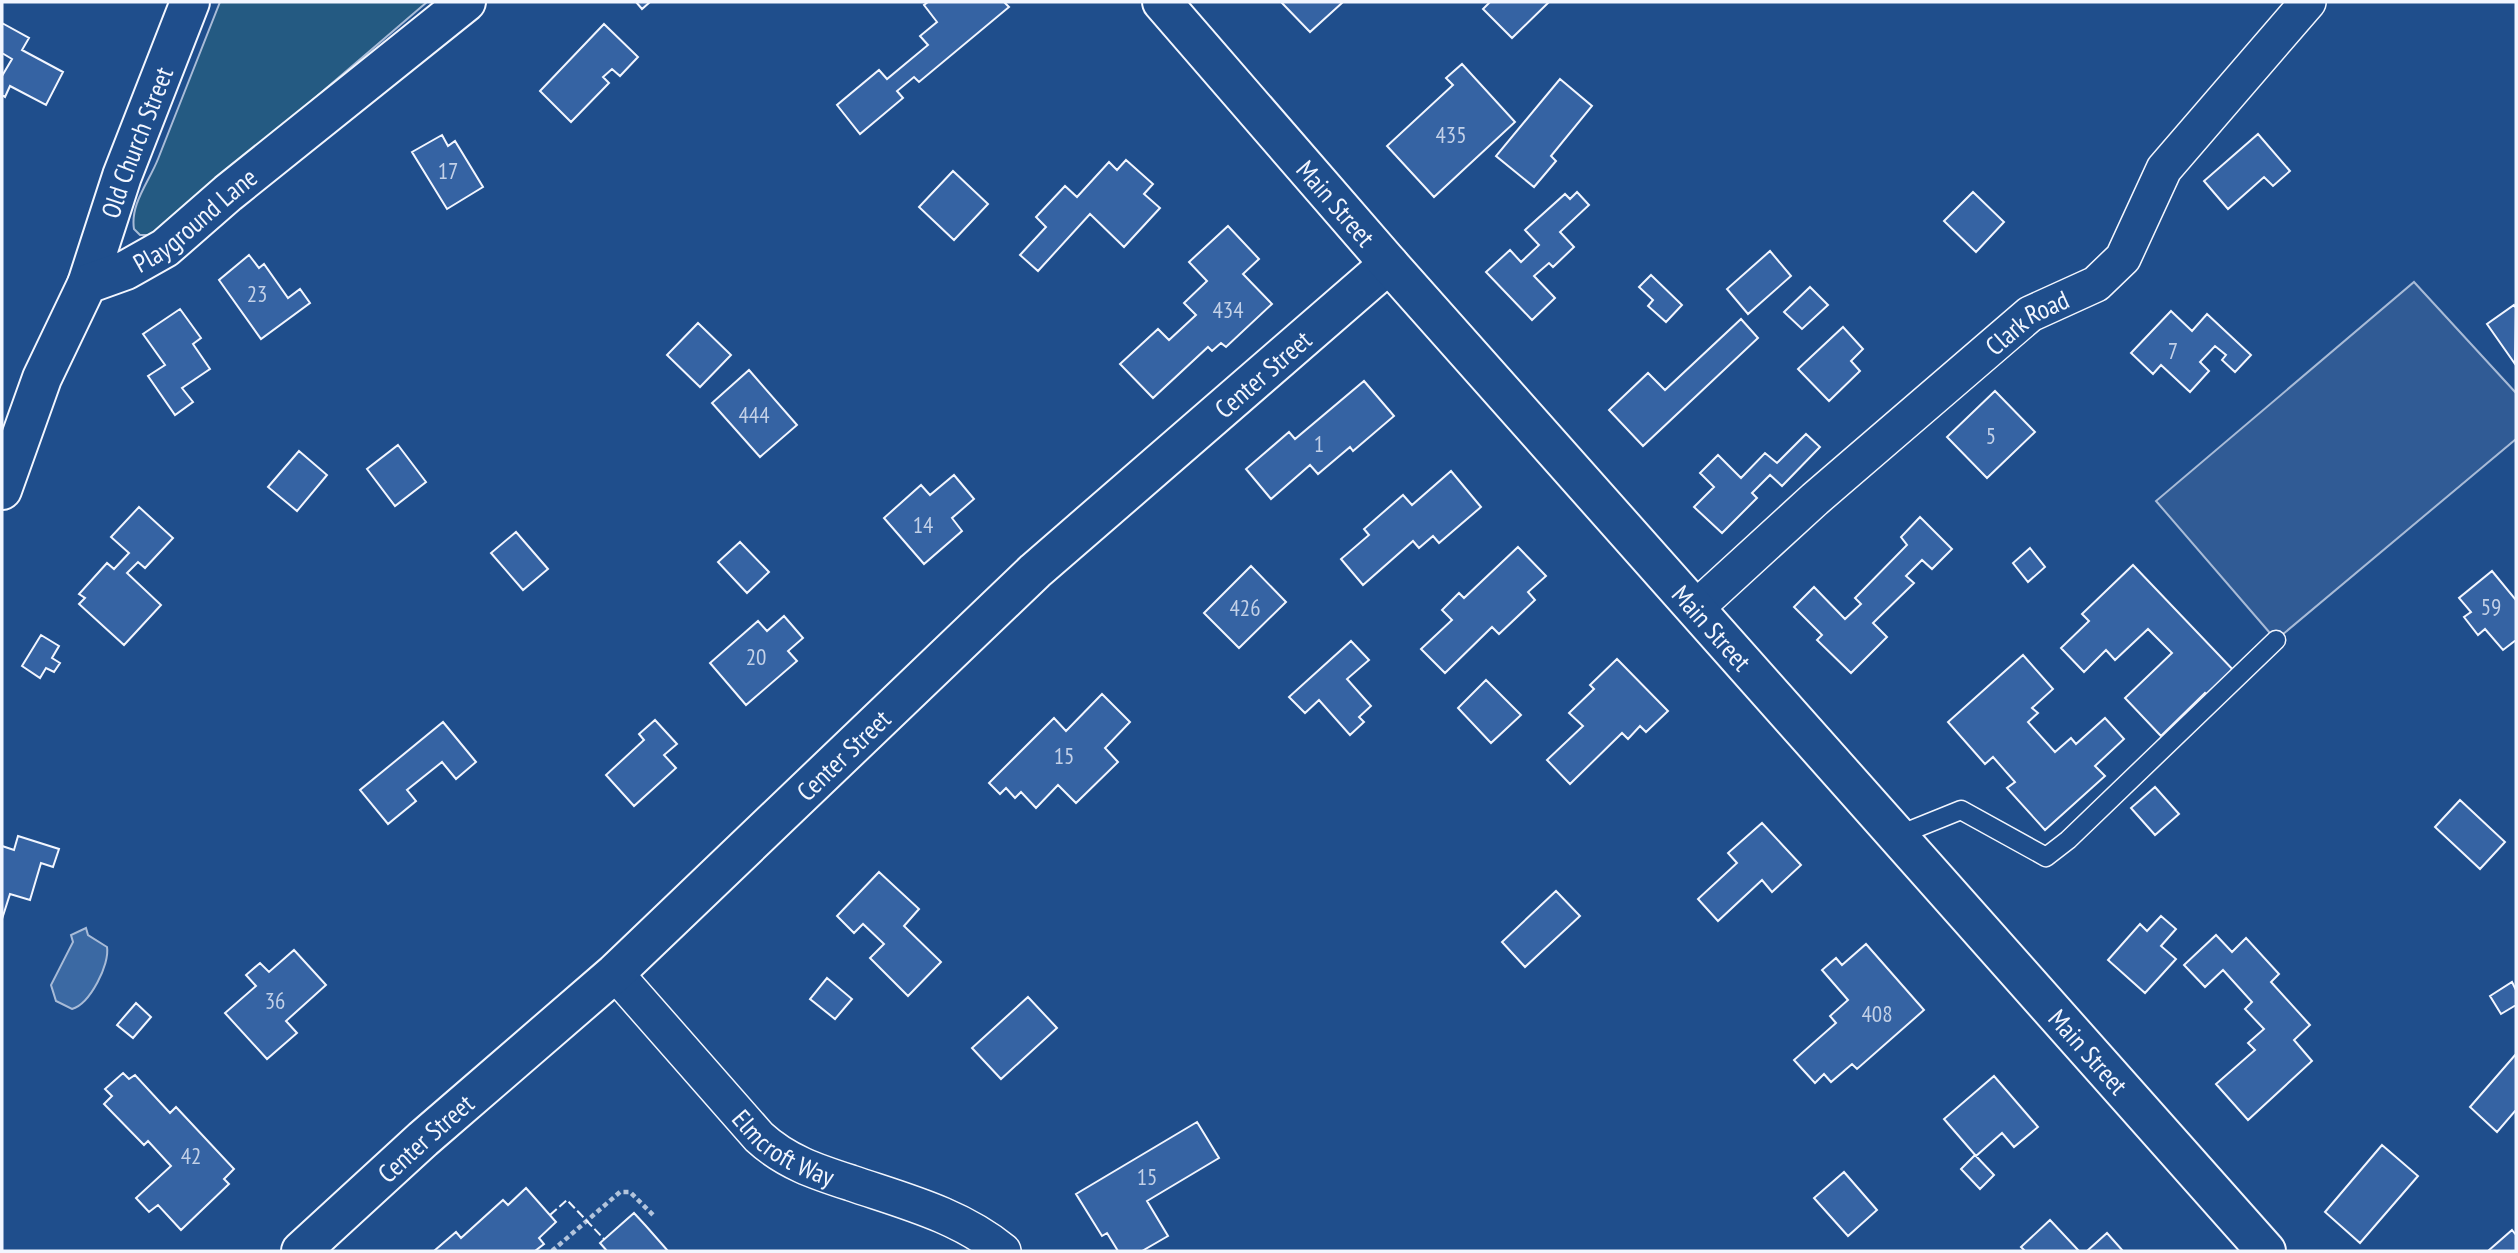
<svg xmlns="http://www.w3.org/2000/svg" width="2518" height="1253" font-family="'PT Sans Narrow',sans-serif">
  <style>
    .green { fill: #245a82; stroke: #a8bbd7; stroke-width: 2 }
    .parking { fill: #305b95; stroke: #a8bbd7; stroke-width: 2 }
    .water { fill: #3b69a3; stroke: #a8bbd7; stroke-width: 2 }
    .building { fill: #3563a3; stroke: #f2f6ff; stroke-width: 2 }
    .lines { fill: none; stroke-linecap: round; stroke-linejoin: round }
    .service-casing { stroke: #f2f6ff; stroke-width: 21 }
    .minor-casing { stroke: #f2f6ff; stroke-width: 38 }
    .tertiary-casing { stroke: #f2f6ff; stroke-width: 42 }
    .secondary-casing { stroke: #f2f6ff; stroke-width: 42 }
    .path { stroke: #b3c4dc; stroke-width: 4.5; stroke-dasharray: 5 3.5; stroke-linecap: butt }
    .service { stroke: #1f4e8c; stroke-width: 18 }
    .minor { stroke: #1f4e8c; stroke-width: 35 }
    .tertiary { stroke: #1f4e8c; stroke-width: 38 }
    .secondary { stroke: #1f4e8c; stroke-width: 38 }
    .fence { stroke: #f2f6ff; stroke-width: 2; stroke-dasharray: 9 3.5; stroke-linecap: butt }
    .labels { text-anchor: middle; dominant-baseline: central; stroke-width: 5; stroke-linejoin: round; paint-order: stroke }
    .number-label { font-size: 23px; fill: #c3d1e8 }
    .street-label { font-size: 26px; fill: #f2f6ff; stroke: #1f4e8c }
  </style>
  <rect width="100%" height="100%" fill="#1f4e8c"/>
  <!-- green -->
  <path class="green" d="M220,2H427L163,228L151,235H140L134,229C130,204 149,182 158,159C179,107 199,54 220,2Z"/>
  <!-- parking -->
  <path class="parking" d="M2414,282L2516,393V439L2276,640L2156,501Z"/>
  <!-- water -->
  <path class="water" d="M86,928L88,935L107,947C110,964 90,1004 72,1009L56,1001L51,985L73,942L71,935Z"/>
  <!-- building -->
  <path class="building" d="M636,2H650L642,9Z
    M928,2H1004L1009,7L919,82L914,77L897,91L903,98L860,134L837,105L879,70L887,79L928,45L920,36L937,22L924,5Z
    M1281,2H1343L1310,32Z
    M1490,2H1549L1512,38L1483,9Z
    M2,23L29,38L22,50L63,72L46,105L10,86L5,97L2,95V76L12,59L2,53Z
    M604,24L638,57L620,76L612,69L603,77L609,83L571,122L540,91Z
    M1462,64L1515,122L1434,197L1387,146L1453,85L1446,78Z
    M1560,79L1592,106L1551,156L1556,161L1534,187L1496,156Z
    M2258,134L2290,171L2273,186L2264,177L2228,209L2204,181Z
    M442,135L448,146L455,141L483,187L447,209L412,152Z
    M1126,160L1153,184L1144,194L1160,208L1124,247L1090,214L1038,271L1020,255L1046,227L1036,217L1065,186L1077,197L1109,162L1117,170Z
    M953,171L988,204L954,240L919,207Z
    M1577,192L1589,205L1560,232L1574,247L1553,267L1549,263L1534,276L1555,298L1532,320L1486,272L1510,250L1521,262L1539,245L1525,230L1565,194L1570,199Z
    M1973,192L2004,222L1976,252L1944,221Z
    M1228,226L1259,259L1243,274L1272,304L1226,347L1221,343L1212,351L1208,347L1153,398L1120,364L1158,329L1169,340L1196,315L1184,303L1207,281L1189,262Z
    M1770,251L1791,276L1748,314L1727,289Z
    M249,255L259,268L264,264L288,298L300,289L310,303L261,339L219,280Z
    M1651,275L1682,305L1666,322L1648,306L1653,300L1639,287Z
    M1810,287L1828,305L1802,329L1784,312Z
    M2514,305L2516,308L2515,364L2487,324Z
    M180,309L201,338L193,344L210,369L182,388L193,402L175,415L148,376L165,365L143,334Z
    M2171,311L2192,331L2207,314L2251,355L2235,372L2222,360L2226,355L2215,346L2200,362L2209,371L2190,392L2161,365L2153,374L2131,353Z
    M1741,319L1758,338L1643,446L1609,410L1648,373L1665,390Z
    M698,323L731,355L700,387L667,355Z
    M1843,327L1863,349L1851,361L1860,371L1829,401L1798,369Z
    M749,370L797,425L760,457L712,403Z
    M1364,381L1394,416L1353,451L1350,447L1318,474L1310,465L1271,499L1246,469L1289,432L1295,439Z
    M1995,391L2035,432L1987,478L1947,437Z
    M1806,434L1820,447L1782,486L1770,475L1752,493L1757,498L1722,533L1694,507L1714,487L1700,473L1718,455L1741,478L1765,453L1777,463Z
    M398,445L426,482L395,506L367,469Z
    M299,451L327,475L297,511L268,487Z
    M1451,471L1481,507L1439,543L1433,536L1419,548L1413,541L1363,585L1341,559L1369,535L1364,529L1403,495L1412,505Z
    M954,475L974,499L952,518L962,531L924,564L884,518L921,485L930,495Z
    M139,507L173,538L145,568L138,562L127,573L161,605L124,645L79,604L85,598L79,594L107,563L114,569L129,553L111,537Z
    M1920,517L1952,549L1932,569L1922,560L1906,576L1914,583L1873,623L1887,637L1851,673L1817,640L1822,635L1794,607L1814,587L1845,619L1861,604L1855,598L1907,545L1901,537Z
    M516,532L548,569L523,590L491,553Z
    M740,542L769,572L747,593L718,562Z
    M1518,547L1546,576L1528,592L1535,600L1499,634L1492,627L1445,673L1421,649L1452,620L1442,610L1459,593L1464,598Z
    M2030,548L2045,567L2028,582L2013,563Z
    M2133,565L2238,675L2212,700L2205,693L2161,736L2125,698L2172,653L2148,629L2115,660L2106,650L2084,672L2061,648L2089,621L2082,614Z
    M1251,566L1286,602L1239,648L1204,613Z
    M2492,571L2516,600V640L2503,650L2485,629L2478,635L2464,617L2471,612L2459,598Z
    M784,616L803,638L788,651L797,661L746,705L710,663L758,621L767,631Z
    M41,635L59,646L52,658L60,663L54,672L46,668L40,678L22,666Z
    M1351,641L1369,660L1347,679L1371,706L1359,717L1364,722L1350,735L1319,700L1305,713L1289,697Z
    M2023,655L2053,689L2032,708L2038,713L2028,722L2055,752L2071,738L2076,744L2105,718L2124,739L2095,766L2105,776L2045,830L2007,788L2015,782L1993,757L1985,764L1948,722Z
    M1617,659L1668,711L1646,732L1640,726L1628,739L1622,733L1570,784L1547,760L1583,726L1569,713L1594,689L1590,685Z
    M1486,680L1521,715L1491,743L1458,708Z
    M1102,694L1130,722L1105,748L1118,762L1076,803L1058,785L1036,808L1021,792L1015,798L1006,788L1000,794L989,783L1054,718L1066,731Z
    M655,720L677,744L664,755L676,768L634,806L606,775L644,740L639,734Z
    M443,722L476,762L456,779L442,762L407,790L416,801L388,824L360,790Z
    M2155,787L2179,814L2155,835L2131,808Z
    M2460,800L2505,842L2480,869L2435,827Z
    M1762,823L1801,865L1772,892L1762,880L1718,921L1698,899L1737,863L1728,853Z
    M18,836L59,849L53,867L41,863L30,900L10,894L2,919V846L14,850Z
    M879,872L919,909L904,926L941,962L908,996L870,958L884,944L863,924L854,933L837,916Z
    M1556,891L1580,916L1525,967L1502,942Z
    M2161,916L2176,929L2161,946L2176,959L2145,993L2108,960L2140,924L2147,931Z
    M2216,935L2232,952L2246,938L2279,974L2271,982L2310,1025L2294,1040L2312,1061L2248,1120L2216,1084L2255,1050L2248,1043L2264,1029L2245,1009L2252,1002L2223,970L2205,987L2184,965Z
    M1866,944L1924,1010L1857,1069L1852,1064L1831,1082L1824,1074L1815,1083L1794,1060L1836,1023L1830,1016L1848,1000L1822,970L1836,958L1842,965Z
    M294,950L326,985L286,1021L297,1033L267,1059L225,1013L256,986L246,975L260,963L269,972Z
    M827,978L852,999L835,1019L810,999Z
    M2512,982L2516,990V1005L2501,1014L2490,996Z
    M1028,997L1057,1028L1001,1079L972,1048Z
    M136,1003L151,1017L133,1038L117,1025Z
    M2516,1054V1110L2497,1132L2470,1107Z
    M123,1073L129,1079L135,1075L170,1113L176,1107L234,1169L224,1179L229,1184L181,1230L158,1205L149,1212L136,1198L171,1166L148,1141L144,1145L104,1104L112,1096L105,1089Z
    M1994,1076L2038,1127L2014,1147L2002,1133L1976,1156L1944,1119Z
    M1197,1122L1219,1158L1147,1201L1168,1236L1142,1251H1118L1107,1233L1102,1236L1076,1194Z
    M2382,1145L2418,1176L2360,1243L2325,1212Z
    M1975,1155L1994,1175L1980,1189L1961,1169Z
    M1844,1172L1877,1210L1848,1236L1814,1198Z
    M526,1188L556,1222L539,1238L544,1244L535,1251H434L456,1232L461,1238L503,1200L508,1205Z
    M634,1213L646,1226L668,1251H607L600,1243Z
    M2050,1220L2079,1251H2025L2021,1247Z
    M2512,1230L2516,1235V1251H2488Z
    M2107,1233L2123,1251H2087Z"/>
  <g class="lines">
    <!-- service casing -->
    <g class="service-casing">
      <path id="service" d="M1899,835L1961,810L2046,857L2068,840L2276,640"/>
    </g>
    <!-- minor casing -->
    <g class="minor-casing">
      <g id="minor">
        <path id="s1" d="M1696,608L1815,499L2030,314L2096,284L2123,258L2164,169L2308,2"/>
        <path id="s2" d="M615,973L759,1137C786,1162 817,1172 851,1183C904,1201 959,1215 1003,1251"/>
      </g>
    </g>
    <!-- tertiary casing -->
    <g class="tertiary-casing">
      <g id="tertiary">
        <path id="s3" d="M87,284L122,176L190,2"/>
        <path id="s4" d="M2,490L42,378L87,284L126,270L165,248L228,193L466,2"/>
        <path id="s5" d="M301,1251L423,1139L615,973L1035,571L1389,264"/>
      </g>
    </g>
    <!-- secondary casing -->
    <g class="secondary-casing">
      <g id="secondary">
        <path id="s6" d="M1162,2L1389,264L2266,1251"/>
      </g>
    </g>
    <!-- path -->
    <path class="path" d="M552,1251L620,1192H630L655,1217"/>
    <!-- service -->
    <use href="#service" class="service"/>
    <!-- minor -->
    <use href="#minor" class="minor"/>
    <!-- tertiary -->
    <use href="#tertiary" class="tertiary"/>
    <!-- secondary -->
    <use href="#secondary" class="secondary"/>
    <!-- fence -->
    <path class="fence" d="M550,1215L567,1200L604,1239"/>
  </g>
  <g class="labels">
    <!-- number labels -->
    <g class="number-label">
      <text x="1451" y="134">435</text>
      <text x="448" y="170">17</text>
      <text x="257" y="293">23</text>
      <text x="1228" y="309">434</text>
      <text x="2173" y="350">7</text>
      <text x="754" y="414">444</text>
      <text x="1991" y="435">5</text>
      <text x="1319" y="443">1</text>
      <text x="923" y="524">14</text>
      <text x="2491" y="606">59</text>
      <text x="1245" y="607">426</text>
      <text x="756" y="656">20</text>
      <text x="1064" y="755">15</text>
      <text x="275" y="1000">36</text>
      <text x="1877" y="1013">408</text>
      <text x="191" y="1155">42</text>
      <text x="1147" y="1176">15</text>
    </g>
    <!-- street labels -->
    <g class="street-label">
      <text stroke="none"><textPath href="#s3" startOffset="150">Old Church Street</textPath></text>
      <text stroke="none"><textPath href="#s6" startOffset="266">Main Street</textPath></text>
      <text stroke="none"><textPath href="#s4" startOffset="350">Playground Lane</textPath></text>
      <text stroke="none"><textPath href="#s1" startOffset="438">Clark Road</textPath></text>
      <text stroke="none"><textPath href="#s5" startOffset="1302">Center Street</textPath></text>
      <text stroke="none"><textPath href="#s6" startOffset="833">Main Street</textPath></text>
      <text stroke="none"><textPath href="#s5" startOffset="735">Center Street</textPath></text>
      <text stroke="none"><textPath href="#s6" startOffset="1400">Main Street</textPath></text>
      <text stroke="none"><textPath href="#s5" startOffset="168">Center Street</textPath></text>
      <text stroke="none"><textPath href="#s2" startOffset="245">Elmcroft Way</textPath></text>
    </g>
  </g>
  <!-- border -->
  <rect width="2518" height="1253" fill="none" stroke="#f2f6ff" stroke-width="7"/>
</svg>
